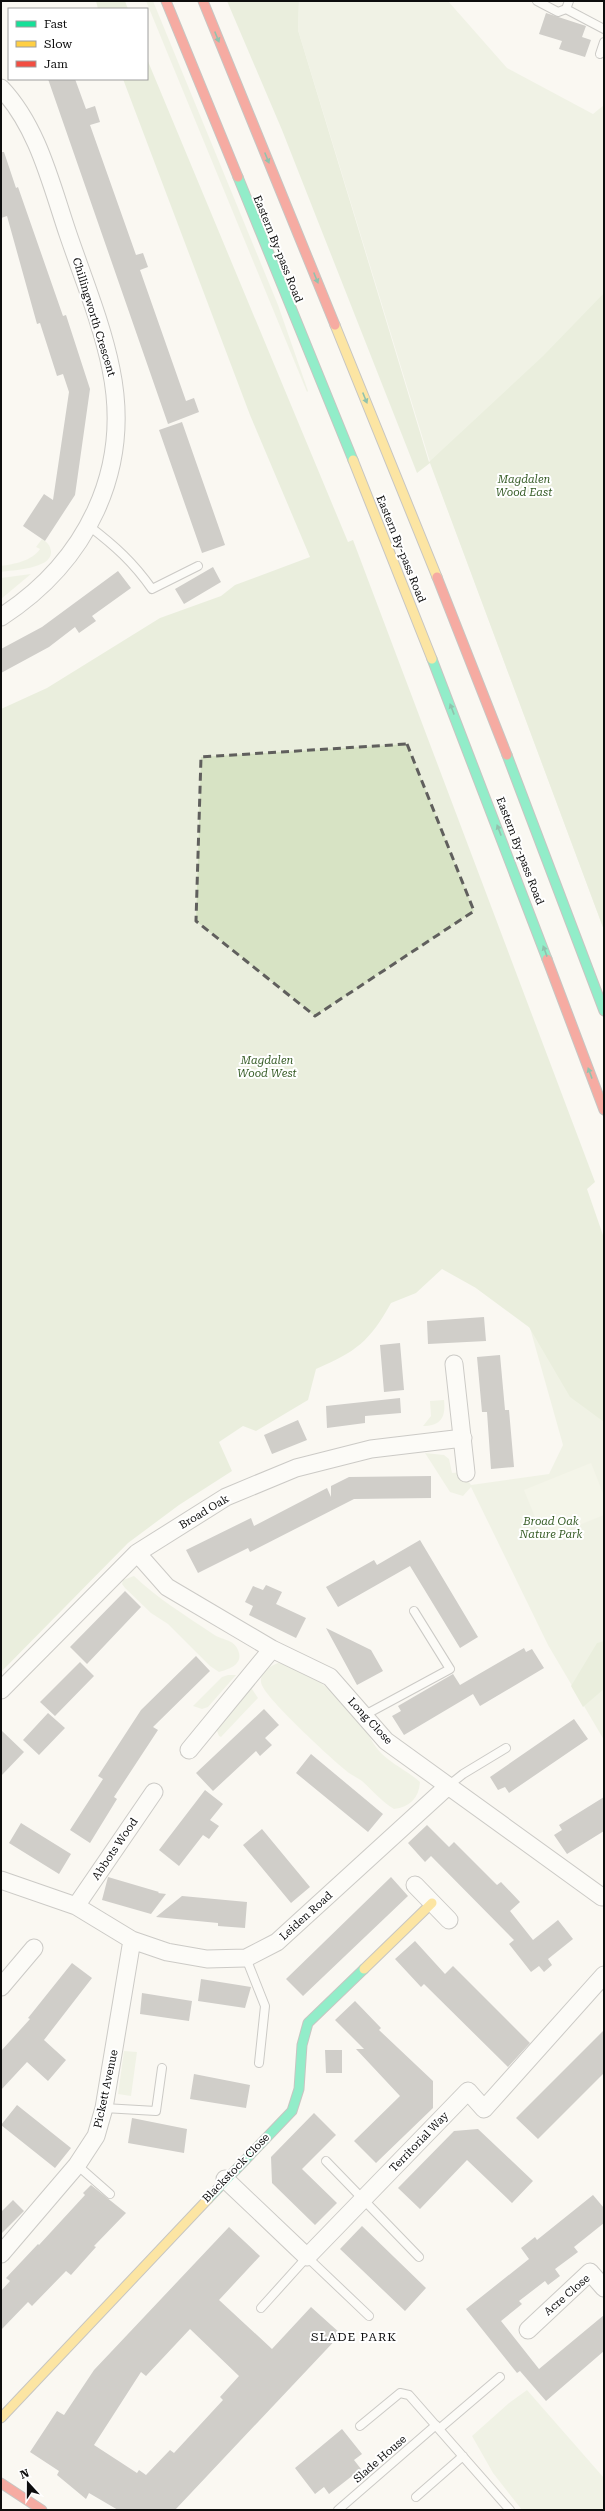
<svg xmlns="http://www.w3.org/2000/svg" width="605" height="2511" font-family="'Roboto Serif',serif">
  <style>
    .green { fill: #e5ecd5 }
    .forest { fill: #d7e3c4 }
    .pitch { fill: #eef1de }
    .building { fill: #9d9b98; fill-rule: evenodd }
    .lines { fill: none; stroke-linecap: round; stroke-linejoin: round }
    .lane-casing { stroke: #949390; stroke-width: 10 }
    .street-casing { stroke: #949390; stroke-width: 19 }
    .fast-casing { stroke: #8a8987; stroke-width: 11 }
    .slow-casing { stroke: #8a8987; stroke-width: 11 }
    .jam-casing { stroke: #8a8987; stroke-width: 11 }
    .lane { stroke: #fefefd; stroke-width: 8 }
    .street { stroke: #fefefd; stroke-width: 17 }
    .fast { stroke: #16e098; stroke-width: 9 }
    .slow { stroke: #ffcf43; stroke-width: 9 }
    .jam { stroke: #f24e42; stroke-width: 9 }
    .oneway { fill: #128159 }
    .marked { fill: none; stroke: #605f5d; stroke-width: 3; stroke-dasharray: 8 5; stroke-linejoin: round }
    .labels { text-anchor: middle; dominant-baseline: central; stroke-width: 4; stroke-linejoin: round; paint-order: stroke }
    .street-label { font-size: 11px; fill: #0d0d0d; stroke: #fff }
    .park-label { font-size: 11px; font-style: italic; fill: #365c26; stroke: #fff }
    .neighbourhood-label { font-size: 12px; letter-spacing: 1px; fill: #0d0d0d; stroke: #fff }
  </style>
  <rect width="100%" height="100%" fill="#faf8f2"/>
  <!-- green -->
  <path class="green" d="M146,1H153L278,305L308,391L307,392Z
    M299,1H448L507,68L593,114L604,105V930L430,462L298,30Z
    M42,539C47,542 50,545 51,551C53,569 13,570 1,572V566C14,564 32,561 40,549L36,547Z
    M31,574L1,599V578Z
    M604,1238V1740L548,1645L471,1487L463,1496L450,1492L425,1453L444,1455L449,1459L452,1473L462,1472L471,1485L549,1474L563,1445L530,1328L476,1288Z
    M444,1400C446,1417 441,1426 423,1426L431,1416L430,1401Z
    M134,1576C158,1599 185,1615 213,1634C221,1640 234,1639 238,1650C244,1664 230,1669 219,1672L210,1666L168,1624L151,1613L125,1588L122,1584L123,1580Z
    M278,1663C308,1664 347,1704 364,1728C370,1736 373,1745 381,1753C393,1765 408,1771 420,1782C419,1798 410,1807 394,1809C381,1801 373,1791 362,1781C358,1778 353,1776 349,1773C335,1762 261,1695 261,1682C260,1672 270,1666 278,1663Z
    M228,1675H236L208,1707L202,1709L193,1706L222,1677Z
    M250,1686L258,1698L221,1737L219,1736L215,1726Z
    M124,2051L137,2052L131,2096L118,2094Z
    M527,2390L604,2478V2507L601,2510H522L493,2473L472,2436L509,2403Z"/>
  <!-- forest -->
  <path class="forest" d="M96,1H125L128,9H98Z
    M227,1H299L298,30L429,462L543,356L604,293V930L430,463L417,473L282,130Z
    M147,59L348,542L353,540L595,1182L587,1189L604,1238V1422L570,1397L529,1327L476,1288L442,1269L416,1293L391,1303C370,1341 356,1352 316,1369L308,1400L256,1431L243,1426L219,1442L232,1471L179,1505L128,1543L1,1672V709L47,688L160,618L221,596L235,585L310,557L250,415L123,79H147Z
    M604,1641V1689L583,1707L571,1686L597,1643Z"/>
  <!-- pitch -->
  <path class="pitch" d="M591,1463L604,1496V1515L544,1539L524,1490Z"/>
  <!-- building -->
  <path class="building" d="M546,13L586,26L582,37L591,40L585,57L559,49L562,41L539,34Z
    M48,79H75L86,109L95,106L100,122L90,125L136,255L143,253L148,267L140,270L186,401L194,398L199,412L168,424Z
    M1,152H4L16,188L18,187L63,316L66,315L90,389L75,495L45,541L23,526L44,494L53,500L69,392L63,374L57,376L40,323L37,324L7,216L1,218Z
    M182,422L225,545L202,553L159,430Z
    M213,567L221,582L184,604L175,589Z
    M118,571L131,588L92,616L96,621L79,633L75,627L49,647L1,673V649L42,627Z
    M484,1317L486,1341L428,1344L427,1321Z
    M400,1343L404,1390L384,1392L380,1345Z
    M500,1355L505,1410H509L514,1467L491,1469L487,1412H482L477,1357Z
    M400,1398L401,1413L365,1416V1423L327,1428L326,1406Z
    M298,1420L307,1440L272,1454L264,1435Z
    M431,1476V1498L354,1499L250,1552L248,1548L198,1573L186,1550L251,1518L254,1526L327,1488L331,1497V1486L349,1477Z
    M420,1540L478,1637L460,1648L410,1566L338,1607L326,1587L374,1560L377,1565Z
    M266,1585L282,1592L276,1604L306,1618L296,1638L249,1615L253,1606L245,1602L253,1586L263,1590Z
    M125,1591L141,1607L87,1664L70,1647Z
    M326,1628L371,1650L383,1671L357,1685Z
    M524,1648L526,1652L532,1649L544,1668L480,1706L473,1694L404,1735L392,1716L401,1711L398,1706L453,1674L460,1685Z
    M196,1656L210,1671L153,1727L158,1730L114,1797L117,1799L90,1843L70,1830L103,1779L98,1776L141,1710Z
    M80,1662L94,1676L55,1716L40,1702Z
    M264,1709L279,1725L265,1738L272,1745L260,1756L256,1751L213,1791L196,1773Z
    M48,1713L65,1728L39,1755L23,1740Z
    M574,1719L588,1739L509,1793L505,1787L498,1790L490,1777Z
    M1,1730L24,1752L1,1776Z
    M311,1754L383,1814L368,1832L296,1773Z
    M205,1790L223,1804L210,1820L219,1826L209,1839L203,1835L179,1866L159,1850Z
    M604,1797V1831L567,1854L554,1835L562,1830L559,1825Z
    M21,1823L71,1854L59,1874L9,1843Z
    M427,1825L449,1847L454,1842L497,1885L501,1882L520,1902L510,1911L533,1940L558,1920L573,1939L548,1959L552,1965L544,1972L539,1966L531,1972L509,1944L514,1940L431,1856L425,1862L408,1843Z
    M262,1829L310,1887L291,1903L243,1845Z
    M108,1877L159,1892L158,1893L166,1894L151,1914L102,1900Z
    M391,1877L408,1896L303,1996L286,1979Z
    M182,1896L247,1902L245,1928L218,1926V1923L156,1917Z
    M415,1941L445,1974L453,1966L530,2043L508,2067L424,1984L421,1987L395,1959Z
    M72,1963L92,1978L44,2040L66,2060L48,2081L27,2062L1,2090V2051L30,2019L28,2018Z
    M201,1979L251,1987L245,2008L198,2001Z
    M142,1993L192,2001L189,2021L140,2014Z
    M355,2001L381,2028L379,2030L433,2081V2108L376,2163L354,2141L400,2096L356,2049H364L335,2020Z
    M604,2030V2073L538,2139L516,2118Z
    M325,2050H342V2073H326Z
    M194,2074L250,2085L246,2108L190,2099Z
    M17,2105L71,2148L55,2168L1,2125Z
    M314,2113L336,2135L302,2169L337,2203L315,2225L272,2183L271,2157Z
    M132,2118L187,2129L184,2153L128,2143Z
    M478,2129L533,2181L512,2203L467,2160L420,2209L398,2188L454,2131Z
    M91,2185L126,2213L94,2246L96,2247L71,2275L66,2271L32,2306L28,2302L1,2330V2291L10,2281L6,2278L38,2244L39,2245L85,2195L83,2193Z
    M593,2195L604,2208V2223L574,2247L578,2252L555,2269L560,2276L548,2285L545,2281L519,2301L522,2304L501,2321L539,2369L604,2315V2351L546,2401L520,2371L517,2373L466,2309L529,2259L521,2248L535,2237L537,2240Z
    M13,2200L24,2211L1,2234V2212Z
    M362,2226L426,2288L405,2311L340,2249Z
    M229,2227L260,2256L219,2300L272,2349L311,2307L341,2334L175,2510H118L89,2493L86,2499L57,2475L59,2471L30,2452L57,2411L64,2415L94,2370ZM190,2329L239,2376L220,2397L223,2400L174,2453L170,2450L146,2475L139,2470L137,2473L94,2445L141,2372L146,2376Z
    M342,2429L362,2454L354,2460L361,2469L329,2494L324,2487L315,2494L295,2468Z"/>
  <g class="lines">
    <!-- lane casing -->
    <g class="lane-casing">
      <path id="lane" d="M537,1L558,12L566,9L604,29
        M566,9L569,1
        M600,54L604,42
        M89,526C115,546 133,562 152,589L198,566
        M363,1716L450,1669L414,1611
        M448,1786L463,1774L506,1748
        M246,1958L265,2006L259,2063
        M104,2108L156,2111L162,2068
        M326,2161L419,2257
        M77,2165L110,2194
        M261,2308L307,2257L369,2316
        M360,2426L400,2393L409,2395L510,2510
        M439,2429L500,2377
        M416,2497L463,2456
        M338,2510L436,2425"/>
    </g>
    <!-- street casing -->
    <g class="street-casing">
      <path id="street" d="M1,88C38,127 51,184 68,234C83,278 102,324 111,369C132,471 86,562 1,617
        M454,1364L466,1473
        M137,1553L167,1587L272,1649L330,1677L386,1741L602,1897
        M1,1690L137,1553L226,1497L296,1468L371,1449L463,1438
        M189,1750L272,1649
        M1,1880L76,1906L132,1940L167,1952L207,1959L246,1958L277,1942L448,1786
        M415,1885L449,1920
        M76,1906L154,1792
        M1,1987L34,1948
        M225,2179L307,2257L468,2091L484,2109L604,1975
        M1,2254L77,2165L96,2136L104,2108L132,1940
        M528,2330L590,2272L604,2288"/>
    </g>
    <!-- fast casing -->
    <g class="fast-casing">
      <path id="fast" d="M238,177L353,460
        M432,659L547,959
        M507,755L604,1011
        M208,2199L292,2111L299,2089L302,2045L308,2023L364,1969"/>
    </g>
    <!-- slow casing -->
    <g class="slow-casing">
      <path id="slow" d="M335,325L437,577
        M353,460L432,659
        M364,1969L432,1903
        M1,2418L208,2199"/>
    </g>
    <!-- jam casing -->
    <g class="jam-casing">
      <path id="jam" d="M166,1L238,177
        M203,1L335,325
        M437,577L507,755
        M547,959L604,1110
        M1,2483L42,2510"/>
    </g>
    <!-- lane -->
    <use href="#lane" class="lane"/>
    <!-- street -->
    <use href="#street" class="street"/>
    <!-- fast -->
    <use href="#fast" class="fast"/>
    <!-- slow -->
    <use href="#slow" class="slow"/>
    <!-- jam -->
    <use href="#jam" class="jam"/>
  </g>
  <!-- one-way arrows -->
  <defs><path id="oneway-solid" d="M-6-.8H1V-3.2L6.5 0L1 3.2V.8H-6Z"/></defs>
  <g class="oneway">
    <use href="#oneway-solid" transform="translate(217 37) rotate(68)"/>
    <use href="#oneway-solid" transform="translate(267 158) rotate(68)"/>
    <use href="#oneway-solid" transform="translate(316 278) rotate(68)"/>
    <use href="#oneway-solid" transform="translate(365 398) rotate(68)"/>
    <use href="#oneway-solid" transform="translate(452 709) rotate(-111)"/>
    <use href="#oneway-solid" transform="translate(499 830) rotate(-111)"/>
    <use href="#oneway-solid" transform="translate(545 951) rotate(-110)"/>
    <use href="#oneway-solid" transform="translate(590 1073) rotate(-110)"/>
  </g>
  <!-- marked area -->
  <path d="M0 0H605V2511H0ZM407,744L474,911L315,1016L196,921L201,757Z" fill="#faf8f2" fill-opacity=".55" fill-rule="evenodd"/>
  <path class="marked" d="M407,744L474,911L315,1016L196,921L201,757Z"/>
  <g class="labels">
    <!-- street labels -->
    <g class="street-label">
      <text transform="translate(278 249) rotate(68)">Eastern By-pass Road</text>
      <text transform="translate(94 317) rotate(73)">Chillingworth Crescent</text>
      <text transform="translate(401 549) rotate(68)">Eastern By-pass Road</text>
      <text transform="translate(520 851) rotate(69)">Eastern By-pass Road</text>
      <text transform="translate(204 1512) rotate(-31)">Broad Oak</text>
      <text transform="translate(370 1721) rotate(47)">Long Close</text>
      <text transform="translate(115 1849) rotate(-56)">Abbots Wood</text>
      <text transform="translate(306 1916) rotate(-42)">Leiden Road</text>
      <text transform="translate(106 2089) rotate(-78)">Pickett Avenue</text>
      <text transform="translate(419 2142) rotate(-46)">Territorial Way</text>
      <text transform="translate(236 2168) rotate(-46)">Blackstock Close</text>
      <text transform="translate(567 2295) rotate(-41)">Acre Close</text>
      <text transform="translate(380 2459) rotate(-41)">Slade House</text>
    </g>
    <!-- park labels -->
    <g class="park-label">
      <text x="524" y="479">Magdalen<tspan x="524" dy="13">Wood East</tspan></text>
      <text x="267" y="1060">Magdalen<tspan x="267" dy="13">Wood West</tspan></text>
      <text x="551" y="1521">Broad Oak<tspan x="551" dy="13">Nature Park</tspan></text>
    </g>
    <!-- neighbourhood labels -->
    <g class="neighbourhood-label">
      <text x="354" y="2337">SLADE PARK</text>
    </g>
  </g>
  <!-- border -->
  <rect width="605" height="2511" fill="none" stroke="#0d0d0d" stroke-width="4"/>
  <!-- legend -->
  <rect x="8" y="8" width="140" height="72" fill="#ffffff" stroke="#9e9e9e"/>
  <rect x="16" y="21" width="20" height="6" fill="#16e098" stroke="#9e9e9e"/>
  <text x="44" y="28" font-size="12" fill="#0d0d0d">Fast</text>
  <rect x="16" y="41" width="20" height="6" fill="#ffcf43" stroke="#9e9e9e"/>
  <text x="44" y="48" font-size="12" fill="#0d0d0d">Slow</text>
  <rect x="16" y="61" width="20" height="6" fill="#f24e42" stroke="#9e9e9e"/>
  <text x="44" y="68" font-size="12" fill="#0d0d0d">Jam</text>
  <!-- north arrow -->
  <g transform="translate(28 2483) rotate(339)" stroke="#ffffff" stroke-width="3" paint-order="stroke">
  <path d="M0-3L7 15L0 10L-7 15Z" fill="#0d0d0d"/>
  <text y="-6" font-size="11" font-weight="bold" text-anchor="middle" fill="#0d0d0d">N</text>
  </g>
</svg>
